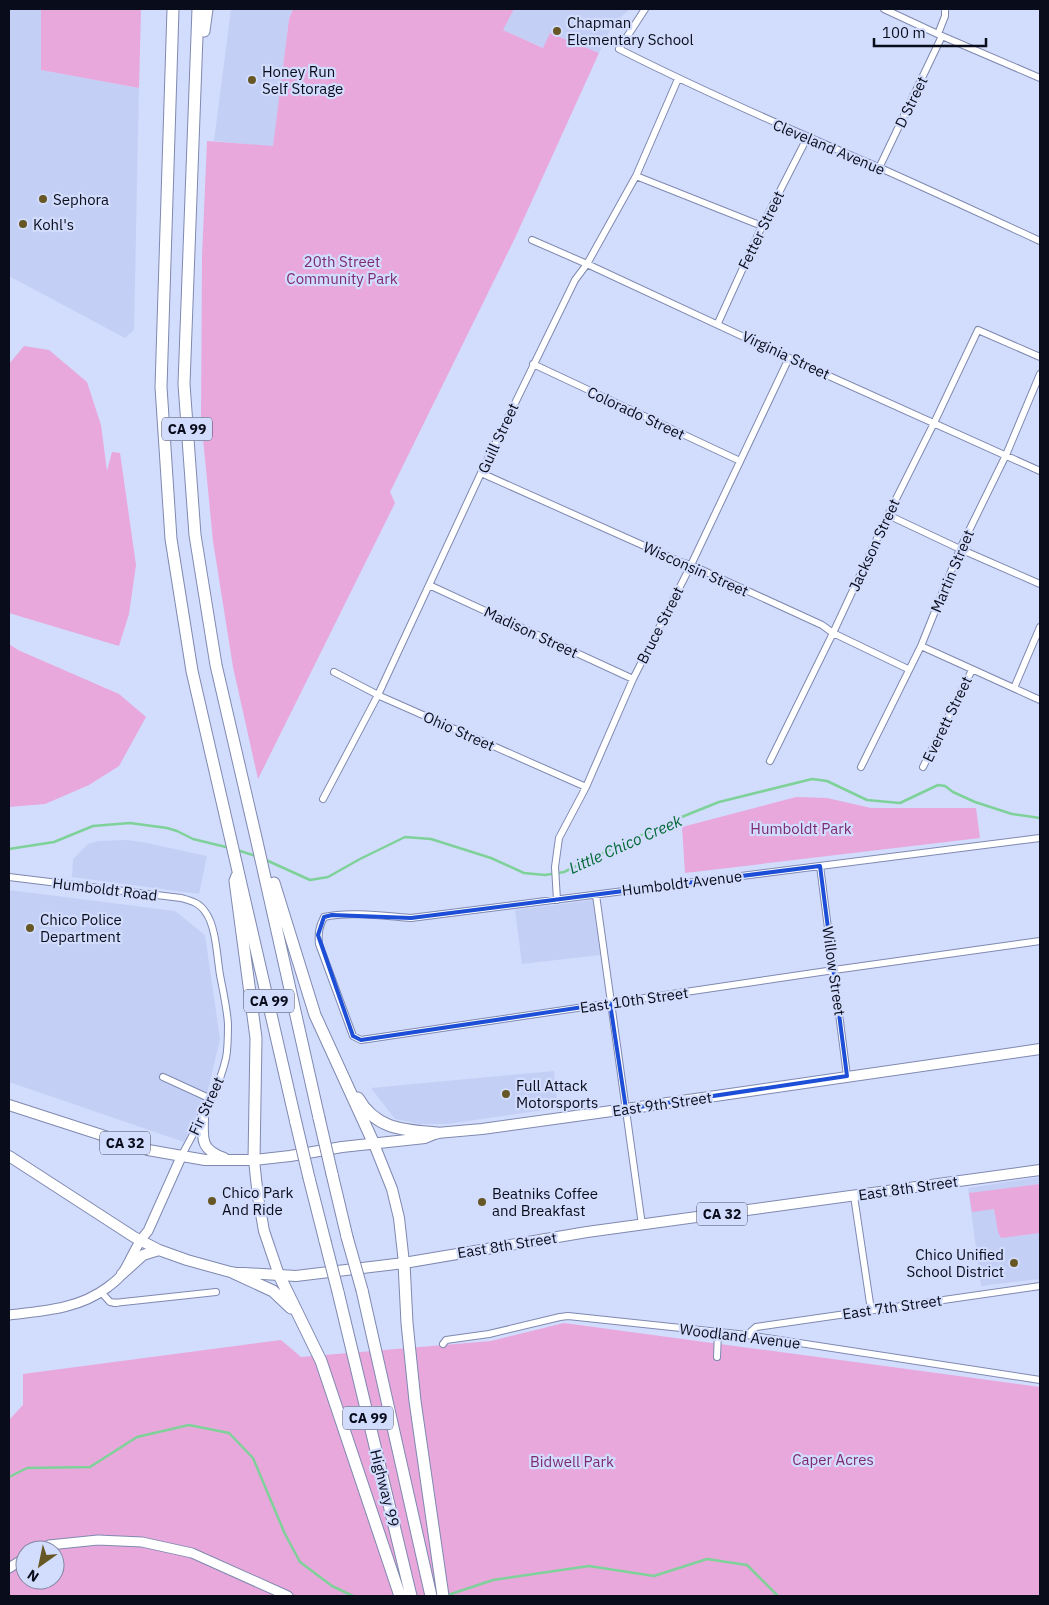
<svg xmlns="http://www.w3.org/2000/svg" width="1049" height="1605" font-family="'IBM Plex Sans',sans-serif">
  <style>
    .built { fill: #c4cff6 }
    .green { fill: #e8a8dc; fill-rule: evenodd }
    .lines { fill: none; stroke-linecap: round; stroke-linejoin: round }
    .stream { stroke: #7ed198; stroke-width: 2.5 }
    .street-casing { stroke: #7f89b0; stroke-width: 8 }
    .secondary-casing { stroke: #7f89b0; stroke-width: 11 }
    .primary-casing { stroke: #7f89b0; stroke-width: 12 }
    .highway-casing { stroke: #7f89b0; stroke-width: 13 }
    .street { stroke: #fff; stroke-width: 6 }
    .secondary { stroke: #fff; stroke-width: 9 }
    .primary { stroke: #fff; stroke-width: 10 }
    .highway { stroke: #fff; stroke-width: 11 }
    .highway-bridge-casing { stroke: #7f89b0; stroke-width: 13; stroke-linecap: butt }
    .highway-bridge { stroke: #fff; stroke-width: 11 }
    .marked { fill: none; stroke: #1d4ed8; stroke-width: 4; stroke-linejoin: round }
    .poi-dot { fill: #665724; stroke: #d2dcfd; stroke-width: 2 }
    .labels { text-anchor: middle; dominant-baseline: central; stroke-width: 4.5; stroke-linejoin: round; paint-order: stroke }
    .shield { fill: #d2dcfd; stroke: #454a5e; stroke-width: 1 }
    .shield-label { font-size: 14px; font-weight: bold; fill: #090c1a }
    .poi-label { font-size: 15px; fill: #090c1a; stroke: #d2dcfd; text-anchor: start }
    .street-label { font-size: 15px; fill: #090c1a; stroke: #d2dcfd }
    .park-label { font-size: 15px; fill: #7d2a73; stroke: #d2dcfd }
    .water-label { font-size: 16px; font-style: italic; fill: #026835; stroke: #d2dcfd }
  </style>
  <rect width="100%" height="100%" fill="#d2dcfd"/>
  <!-- built -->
  <path class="built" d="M9,9H41V70L139,88L134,330L125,338L9,276Z
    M231,9H293L289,19L273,147L214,141Z
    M514,9H630L613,24L599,53L551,33L544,48L502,30Z
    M127,840L142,842L207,856L199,894L72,877L73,859L88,844L98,841Z
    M9,890L175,911L205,935L220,1039L207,1094L184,1142L9,1082Z
    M593,900L600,955L522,964L515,910Z
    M554,1071L558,1108L447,1124H420L395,1119L371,1088Z
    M1040,1177V1279L981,1286L968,1188Z"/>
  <!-- green -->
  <path class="green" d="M41,9H141L139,88L41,70Z
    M293,9H514L503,30L543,48L550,33L599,53L515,238L390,492L395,503L258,779L233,667L213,541L201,418L202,256L207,141L273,146L289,19Z
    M24,346L49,350L87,382L101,425L107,471L112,452L120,453L136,565L129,614L119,646L9,613V364Z
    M9,644L18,650L119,694L146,717L119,766L89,785L45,804L9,807Z
    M796,797L827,798L871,808H976L980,838L685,873L682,827Z
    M1040,1184V1233L1001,1238L998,1232L994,1209L972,1212L969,1193Z
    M564,1323L1040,1387V1596H9V1420L23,1405V1374L281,1340L301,1357L491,1341ZM25,1550H55V1580H25Z"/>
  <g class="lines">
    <!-- stream -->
    <path class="stream" d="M9,849L54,842L93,826L130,823L167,828L177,831L193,839L230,848
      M237,850L256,856
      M266,860L310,880L328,877L360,859L405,837L431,839L491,858L524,873L545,875L564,872L624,843L684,816L719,802L812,779L827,781L867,800L900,803L938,785L945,786L953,792L975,802L1012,814L1040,818
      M9,1477L27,1468L90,1467L137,1437L189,1425L229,1433L253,1458L285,1534L300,1562L332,1586L353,1596
      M445,1596L493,1580L589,1566L654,1576L707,1559L747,1565L778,1596"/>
    <!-- street casing -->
    <g class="street-casing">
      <path id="street" d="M645,9L619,49C704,92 791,130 878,167C932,191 986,216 1040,241
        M884,9L942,36L1040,78
        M938,34L945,16V9
        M879,168L942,36
        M636,176L762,226
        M532,240L587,264L789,358L1040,471
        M718,323L762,226L807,138
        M533,364L740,461
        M481,473L678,561L691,565L822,625L833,633L908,669
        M888,515L960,549L1040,584
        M429,585L633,679
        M921,646L1040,700
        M334,672L382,697L586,787
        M1014,688L1040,627
        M770,761L833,633L888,515L934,423L978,330L1040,357
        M861,767L921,646L960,549L1006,455L1040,374
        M923,767L972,670
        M323,799L378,695L481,473L575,280L587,264L636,176L678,79
        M1040,838L411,918C385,916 348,911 324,917C319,927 318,933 319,944L353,1036L361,1040L834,970L1040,941
        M820,866L847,1076
        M9,877L181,898C192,901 200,903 206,913C216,927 217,957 220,975C223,991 227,1008 228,1024C228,1035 228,1048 226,1058C218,1093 198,1124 182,1155
        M596,895L642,1225
        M557,900L555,867L559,838L586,787L633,679L691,565L789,358
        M163,1077L211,1099
        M854,1196L871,1310
        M101,1292L110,1302L117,1303
        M114,1303L216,1292
        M747,1335L756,1327L1040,1286
        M443,1344L446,1340L489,1334L560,1317L568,1316L747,1335L1040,1380
        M717,1357L718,1332"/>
    </g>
    <!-- secondary casing -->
    <g class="secondary-casing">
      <path id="secondary" d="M9,1315C44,1311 79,1309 108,1287C113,1283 119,1279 122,1274C132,1259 135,1245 148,1231L182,1155
        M40,1550L49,1545L98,1540L142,1542L192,1553L288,1596
        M9,1568L25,1558"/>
    </g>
    <!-- primary casing -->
    <g class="primary-casing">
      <path id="primary" d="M9,1105L148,1150L205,1160H254L290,1156L342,1147L425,1138L437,1133L482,1129L626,1109L1040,1049
        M203,1115C203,1138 199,1149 224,1158
        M374,1144L392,1189L399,1218L404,1263
        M9,1156L134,1237L159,1250L187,1260L234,1273H244L296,1276L404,1263L587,1232L1040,1170
        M254,1160L258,1197L264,1231L279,1275
        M122,1274L143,1255L159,1250"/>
    </g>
    <!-- highway casing -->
    <g class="highway-casing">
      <path id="highway" d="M173,9L161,387L171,539L192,671L296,1123
        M198,9L184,384L195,535L216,665L257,842L319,1118
        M204,31L207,9
        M237,876L235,881L256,1038L254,1160
        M274,883L315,1015L374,1144
        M358,1098C376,1130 405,1130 437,1133
        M332,1174L347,1237
        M309,1178L325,1241
        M404,1263L407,1323L415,1401L443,1596
        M234,1273L273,1291L291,1308
        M279,1275L321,1361L400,1596
        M362,1290L431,1596
        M338,1292L411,1596"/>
    </g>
    <!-- street -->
    <use href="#street" class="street"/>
    <!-- secondary -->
    <use href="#secondary" class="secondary"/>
    <!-- primary -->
    <use href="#primary" class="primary"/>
    <!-- highway -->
    <use href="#highway" class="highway"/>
    <!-- highway-bridge casing -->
    <g class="highway-bridge-casing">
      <path id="highway-bridge" d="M319,1118L332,1174
        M296,1123L309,1178
        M347,1237L362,1290
        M325,1241L338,1292"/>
    </g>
    <!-- highway-bridge -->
    <use href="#highway-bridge" class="highway-bridge"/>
  </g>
  <!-- marked area -->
  <path class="marked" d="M820,866L847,1076L626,1109L610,1003L361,1040L353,1036L318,935L324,917L332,915L411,918Z"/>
  <!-- markers -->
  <g class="poi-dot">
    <circle cx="557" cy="31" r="5"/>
    <circle cx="252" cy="80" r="5"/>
    <circle cx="43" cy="199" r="5"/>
    <circle cx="23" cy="224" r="5"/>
    <circle cx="30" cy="928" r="5"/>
    <circle cx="506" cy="1094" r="5"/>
    <circle cx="212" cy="1201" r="5"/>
    <circle cx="482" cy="1202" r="5"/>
    <circle cx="1014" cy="1263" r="5"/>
  </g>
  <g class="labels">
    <!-- shield labels -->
    <g class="shield">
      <rect x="162" y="417.5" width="50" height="23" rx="4"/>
      <rect x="244" y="989.5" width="50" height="23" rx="4"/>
      <rect x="100" y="1131.5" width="50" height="23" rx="4"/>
      <rect x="697" y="1202.5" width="50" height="23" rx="4"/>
      <rect x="343" y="1406.5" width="50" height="23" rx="4"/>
    </g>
    <g class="shield-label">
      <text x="187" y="429">CA 99</text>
      <text x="269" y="1001">CA 99</text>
      <text x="125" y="1143">CA 32</text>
      <text x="722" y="1214">CA 32</text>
      <text x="368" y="1418">CA 99</text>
    </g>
    <!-- poi labels -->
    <g class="poi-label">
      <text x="567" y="22">Chapman<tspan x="567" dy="17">Elementary School</tspan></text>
      <text x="262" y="71">Honey Run<tspan x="262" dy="17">Self Storage</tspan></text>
      <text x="53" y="199">Sephora</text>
      <text x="33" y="224">Kohl's</text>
      <text x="40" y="919">Chico Police<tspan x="40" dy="17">Department</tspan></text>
      <text x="516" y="1085">Full Attack<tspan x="516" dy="17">Motorsports</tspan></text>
      <text x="222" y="1192">Chico Park<tspan x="222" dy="17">And Ride</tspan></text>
      <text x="492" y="1193">Beatniks Coffee<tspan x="492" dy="17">and Breakfast</tspan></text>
      <text x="1004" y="1254" text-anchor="end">Chico Unified<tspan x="1004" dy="17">School District</tspan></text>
    </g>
    <!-- street labels -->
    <g class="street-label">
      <text transform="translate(911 102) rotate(-64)">D Street</text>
      <text transform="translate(829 147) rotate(23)">Cleveland Avenue</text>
      <text transform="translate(761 230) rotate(-64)">Fetter Street</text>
      <text transform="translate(786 355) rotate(25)">Virginia Street</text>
      <text transform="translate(636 413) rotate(25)">Colorado Street</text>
      <text transform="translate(498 438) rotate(-65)">Guill Street</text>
      <text transform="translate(874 545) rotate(-65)">Jackson Street</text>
      <text transform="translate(696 569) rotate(24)">Wisconsin Street</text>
      <text transform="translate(952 571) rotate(-67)">Martin Street</text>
      <text transform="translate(660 625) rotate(-63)">Bruce Street</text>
      <text transform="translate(531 632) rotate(25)">Madison Street</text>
      <text transform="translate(947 719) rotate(-64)">Everett Street</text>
      <text transform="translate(459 731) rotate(24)">Ohio Street</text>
      <text transform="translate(682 883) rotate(-7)">Humboldt Avenue</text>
      <text transform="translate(105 889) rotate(7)">Humboldt Road</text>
      <text transform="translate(834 971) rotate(82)">Willow Street</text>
      <text transform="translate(634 1000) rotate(-8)">East 10th Street</text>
      <text transform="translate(662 1104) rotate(-8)">East 9th Street</text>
      <text transform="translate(206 1106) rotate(-65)">Fir Street</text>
      <text transform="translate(908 1188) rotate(-8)">East 8th Street</text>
      <text transform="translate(507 1245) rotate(-9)">East 8th Street</text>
      <text transform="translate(892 1307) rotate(-8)">East 7th Street</text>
      <text transform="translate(740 1336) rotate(7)">Woodland Avenue</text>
      <text transform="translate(385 1488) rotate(76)">Highway 99</text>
    </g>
    <!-- park labels -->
    <g class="park-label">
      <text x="342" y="261">20th Street<tspan x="342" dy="17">Community Park</tspan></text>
      <text x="801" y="828">Humboldt Park</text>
      <text x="833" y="1459">Caper Acres</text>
      <text x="572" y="1461">Bidwell Park</text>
    </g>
    <!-- water labels -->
    <g class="water-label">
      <text transform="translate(625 844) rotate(-24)">Little Chico Creek</text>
    </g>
  </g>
  <!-- border -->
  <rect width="1049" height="1605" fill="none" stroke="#090c1a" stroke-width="20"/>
  <!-- north arrow -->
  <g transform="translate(40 1565) rotate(213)"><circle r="24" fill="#d2dcfd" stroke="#8289a2"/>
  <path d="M0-4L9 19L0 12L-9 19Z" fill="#665724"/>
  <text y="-8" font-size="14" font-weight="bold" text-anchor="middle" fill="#090c1a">N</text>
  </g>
  <!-- scale -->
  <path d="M874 38v8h112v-8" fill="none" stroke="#090c1a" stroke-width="2.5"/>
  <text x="882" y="38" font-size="15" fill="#090c1a" stroke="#d2dcfd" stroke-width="4" paint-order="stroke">100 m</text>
</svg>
